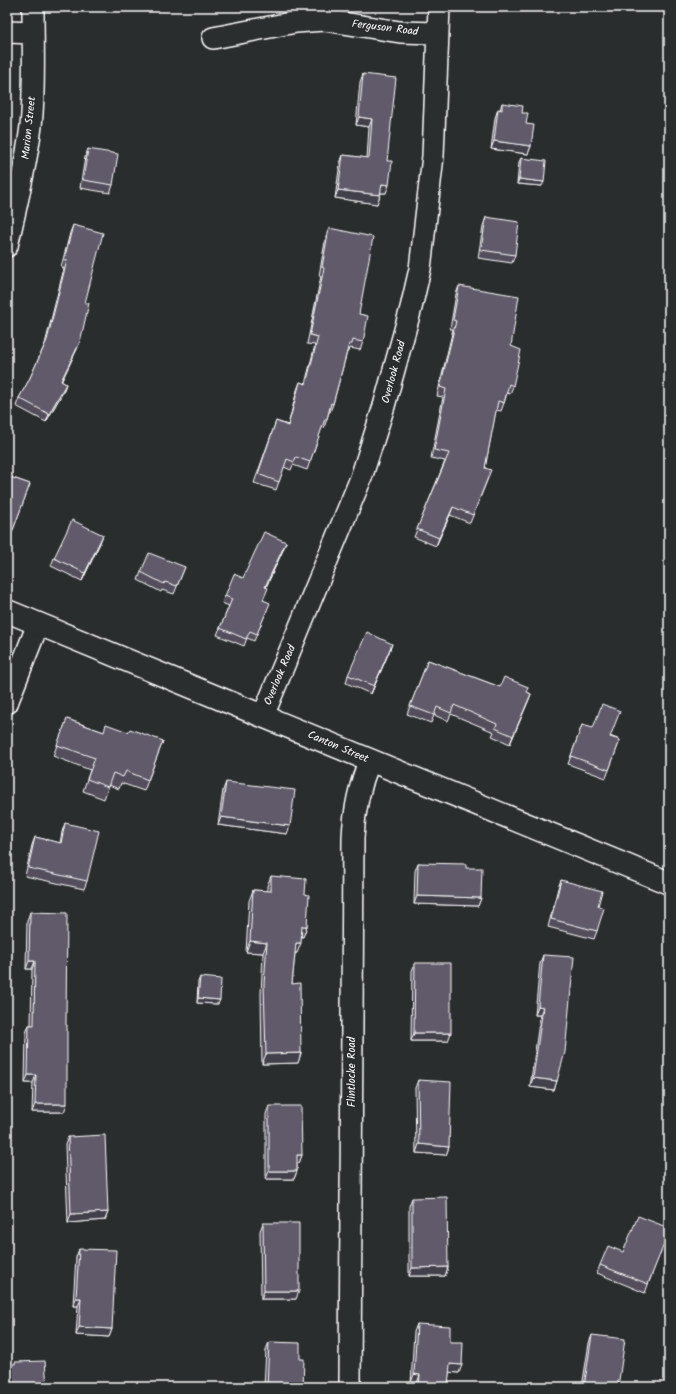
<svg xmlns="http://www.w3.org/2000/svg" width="676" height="1394" font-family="Kalam,sans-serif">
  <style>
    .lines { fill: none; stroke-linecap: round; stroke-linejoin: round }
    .street-casing { stroke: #fff; stroke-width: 24 }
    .secondary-casing { stroke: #fff; stroke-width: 25 }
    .street { stroke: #2a2d2e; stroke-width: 21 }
    .secondary { stroke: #2a2d2e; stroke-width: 22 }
    .wall { fill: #534d5c; stroke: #fff }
    .shaded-wall { fill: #433f4b; stroke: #fff }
    .building { fill: #605a6b; stroke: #fff }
    .labels { text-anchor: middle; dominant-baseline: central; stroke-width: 3; stroke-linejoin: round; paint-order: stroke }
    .street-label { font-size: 11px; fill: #fff; stroke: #2a2d2e }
  </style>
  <rect width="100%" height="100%" fill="#2a2d2e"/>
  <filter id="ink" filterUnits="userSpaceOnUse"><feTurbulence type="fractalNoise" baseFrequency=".025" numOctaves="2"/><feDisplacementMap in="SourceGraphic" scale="8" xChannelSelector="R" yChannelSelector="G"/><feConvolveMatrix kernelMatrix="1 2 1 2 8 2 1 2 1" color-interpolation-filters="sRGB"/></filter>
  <g filter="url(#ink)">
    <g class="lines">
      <!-- street casing -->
      <g class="street-casing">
        <path id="street" d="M7,32L33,33
          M213,38L296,22L324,20L400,32L438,33
          M7,246C16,206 26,167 31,126C35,87 33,47 33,7
          M7,703L38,624
          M263,716L361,478L384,406L411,308L420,269L433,156L439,7
          M350,1387L353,838C354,811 359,786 370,760"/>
      </g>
      <!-- secondary casing -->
      <g class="secondary-casing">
        <path id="secondary" d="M7,611L669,883"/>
      </g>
      <!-- street -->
      <use href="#street" class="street"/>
      <!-- secondary -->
      <use href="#secondary" class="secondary"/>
    </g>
    <!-- wall -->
    <path class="wall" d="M363,74L387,161L386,193H381L377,204L335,198L340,163L343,155L367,158L369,127L356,125L360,82Z
      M502,103L522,113L526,124L531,146L528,154L491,149L495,118L498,109L500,110Z
      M88,149L113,185L110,193L80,188L85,157Z
      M521,158L542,186L517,184L519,162Z
      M486,217L515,255L512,263L478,258L483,226Z
      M73,225L85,303L77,349L61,381L66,384L63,392L46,422L16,406L19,398L29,380L45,344L64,268L61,267L70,233Z
      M329,228L359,314L363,342L360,350L350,348L349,352H347L333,404L330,412H329L324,428L322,427L307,470L293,465L291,470L284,467L276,490L254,483L276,421L288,425L297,390L300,382L305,384L315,345L307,344L321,276H319L326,236Z
      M459,286L511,346L513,386L510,394L507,393L504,403L501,411L496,410L485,468L488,478L470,523L450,515L436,546L414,537L445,461L431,458L443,397L437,396L453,329H450L456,294Z
      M7,476L30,484L10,538L7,537Z
      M286,542L283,550L266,587L263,600L267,610L254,641L247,638L244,646L217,635L229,606L222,603L225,596L243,578Z
      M100,543L82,581L51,566L54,558Z
      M185,567L174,594L162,590L161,592L138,580L141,572Z
      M389,652L371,694L346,683L348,675Z
      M428,660L500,687L527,692L531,694L510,744L492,736L494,732L451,714L448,721L434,715L431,723L407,714Z
      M67,719L104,732H128L163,741L144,791L121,783L119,789L109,785L104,799L83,791L90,770L53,756Z
      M582,725L620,740L606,778L568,764Z
      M226,782L287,834L218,825L223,790Z
      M65,823L87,881L84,889L25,876L32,845L35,837L60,843L62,832Z
      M418,863L466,868L481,898L478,906L414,904L415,871Z
      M271,876L305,894L307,926L303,937L301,936L297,953H295L292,984L301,1053L298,1063L262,1064L261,994L263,953L246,952L249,901L253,890L267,891V886Z
      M561,880L598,906L597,931L594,939L548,927L558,888Z
      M30,912L64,1112H32L33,1083H25L26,1033L29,1025H31L32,969H26L27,921Z
      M543,955L557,1081L554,1090L530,1087L540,1015H535L540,963Z
      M415,963L448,1041H411L412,971Z
      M200,977L218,1004L197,1003L198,982Z
      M418,1080L449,1147L446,1155L416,1153L415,1088Z
      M269,1106L302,1155L299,1163H297V1171L294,1179H266V1114Z
      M68,1137L108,1212L105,1220L68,1223L65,1145Z
      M669,1149V1162L665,1161Z
      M412,1198L448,1267L445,1276H409V1206Z
      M263,1223L296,1299H261L260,1231Z
      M669,1228L645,1293L597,1273L600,1265Z
      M79,1249L112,1329L109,1337L76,1335L78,1306H73L76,1257Z
      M417,1324L450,1342L459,1373L449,1372L448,1387H416L417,1383H411L414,1332Z
      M592,1335L618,1387H582L589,1343Z
      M269,1342L300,1359L303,1387H264L266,1350Z"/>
    <!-- shaded-wall -->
    <path class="shaded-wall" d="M359,117L372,119L369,127L356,125Z
      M494,141L531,146L528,154L491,149Z
      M519,179L544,182L542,186L517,184Z
      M382,184L389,185L386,193H379Z
      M338,190L380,195L377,204L335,198Z
      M80,342L77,349L58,389L61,381Z
      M66,384L63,392L46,422L49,414Z
      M453,507L450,515L436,546L439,538Z
      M103,535L100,543L82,581L85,573Z
      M286,542L283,550L263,594L265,587Z
      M392,644L389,652L371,694L374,686Z
      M531,694L528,702L510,744L513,736Z
      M221,817L290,826L287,834L218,825Z
      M417,896L481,898L478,906L414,904Z
      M302,926H307L303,937L299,936Z
      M250,941L267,943L263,953L246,952Z
      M296,943H301L297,953H292Z
      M29,961H35L32,969H26Z
      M198,998L220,1000L218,1004L197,1003Z
      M538,1006L543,1007L540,1015H535Z
      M414,1033H451L448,1041H411Z
      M301,1053L298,1063L262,1064L266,1054Z
      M28,1075H36L33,1083H25Z
      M533,1078L557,1081L554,1090L530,1087Z
      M35,1104H67L64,1112H32Z
      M419,1144L449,1147L446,1155L416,1153Z
      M297,1155H302L299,1163H294Z
      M269,1171H297L294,1179H266Z
      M108,1212L105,1220L68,1223L71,1214Z
      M448,1267L445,1276H409L412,1268Z
      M264,1291H299L296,1299H261Z
      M76,1298H81L78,1306H73Z
      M79,1327L112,1329L109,1337L76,1335Z
      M450,1364L462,1365L459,1373L447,1372Z
      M414,1374L420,1375L417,1383H411Z"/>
    <!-- building -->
    <path class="building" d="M363,74L396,78L387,161H392L389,185L382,184L380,195L338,190L343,155L369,158L372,119L359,117Z
      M502,103L523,106L522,113H528L526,124L534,125L531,146L494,141L498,109L502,110Z
      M88,149L118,154L113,185L83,180Z
      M521,158L546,161L544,182L519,179Z
      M486,217L519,222L515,255L481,250Z
      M73,225L103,233L85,303H89L80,342L61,381L66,384L49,414L19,398L29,380L47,340L67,260H64Z
      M329,228L373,237L359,314L368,316L363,342L353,340L352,344H349L333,404L331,403L327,419H325L310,462L296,457L294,462L287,459L279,482L258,474L276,421L288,426L300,382L306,384L318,337L310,335L324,268L322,267Z
      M459,286L519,296L511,346L521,350L513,386L509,384L504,403L498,401L485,468L491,470L473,515L453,507L439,538L417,529L449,453L434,450L446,389L440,387L456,321L453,320Z
      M7,476L30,484L13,530L7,527Z
      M72,520L103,535L85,573L54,558Z
      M264,532L286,542L265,587L268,588L263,600L270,603L257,634L250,631L246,639L220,628L232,599L225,596L234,574L243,578Z
      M149,553L185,567L177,586L165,582L164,584L141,572Z
      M367,632L392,644L374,686L348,675Z
      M428,660L500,687L504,677L528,687L527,692L531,694L513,736L495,728L497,724L454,705L451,713L437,707L434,715L410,706Z
      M602,704L620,711L610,737L620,740L609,770L571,756L582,725L593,728Z
      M67,719L104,732L106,724L128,732L130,729L163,741L148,780L126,771L123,777L113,773L108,787L87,779L95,758L57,745Z
      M226,782L295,790L290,826L221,817Z
      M65,823L99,831L87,881L28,868L35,837L61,843Z
      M418,863L466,864V868H482L481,898L417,896Z
      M271,876L306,879L305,894L309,895L307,926H302L301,943H296L292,984L300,983L301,1053L266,1054L264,984L267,943L250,941L253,890L271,891Z
      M561,880L602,891L598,906L604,908L597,931L551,919Z
      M30,912L67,913L66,1025H67V1104H35L36,1075H28L29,1025H34L35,961H29Z
      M543,955L574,957L565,1052L557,1081L533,1078L543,1007L538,1006Z
      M415,963H451V1033H414Z
      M200,977L221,979L220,1000L198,998Z
      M418,1080L451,1082L449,1147L419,1144Z
      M269,1106H301L302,1155H297V1171H269Z
      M105,1135L108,1212L71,1214L68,1137Z
      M447,1197L448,1267L412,1268V1198Z
      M638,1216L669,1228V1232L648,1284L600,1265L608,1246L623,1252Z
      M263,1223H299V1291H264Z
      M79,1249L116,1250L112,1329L79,1327L81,1298H76Z
      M417,1324L450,1326V1342H463L462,1365L450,1364L448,1387H419L420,1375L414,1374Z
      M592,1335L625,1339L618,1387H584Z
      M269,1342L300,1343V1359H304L303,1387H267Z
      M45,1361L47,1387H7V1364H15V1362Z"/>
  </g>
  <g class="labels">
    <!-- street labels -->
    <g class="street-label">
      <text transform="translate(385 28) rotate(7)">Ferguson Road</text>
      <text transform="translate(29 128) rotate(-84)">Marion Street</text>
      <text transform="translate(394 372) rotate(-75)">Overlook Road</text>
      <text transform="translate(280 675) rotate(-67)">Overlook Road</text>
      <text transform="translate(338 747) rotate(23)">Canton Street</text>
      <text transform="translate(352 1072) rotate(-90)">Flintlocke Road</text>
    </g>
  </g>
  <!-- margin -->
  <rect width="676" height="1394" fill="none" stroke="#2a2d2e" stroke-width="24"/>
  <rect x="12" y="12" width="652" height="1370" fill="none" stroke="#fff" stroke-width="1.5" filter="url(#ink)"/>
</svg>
